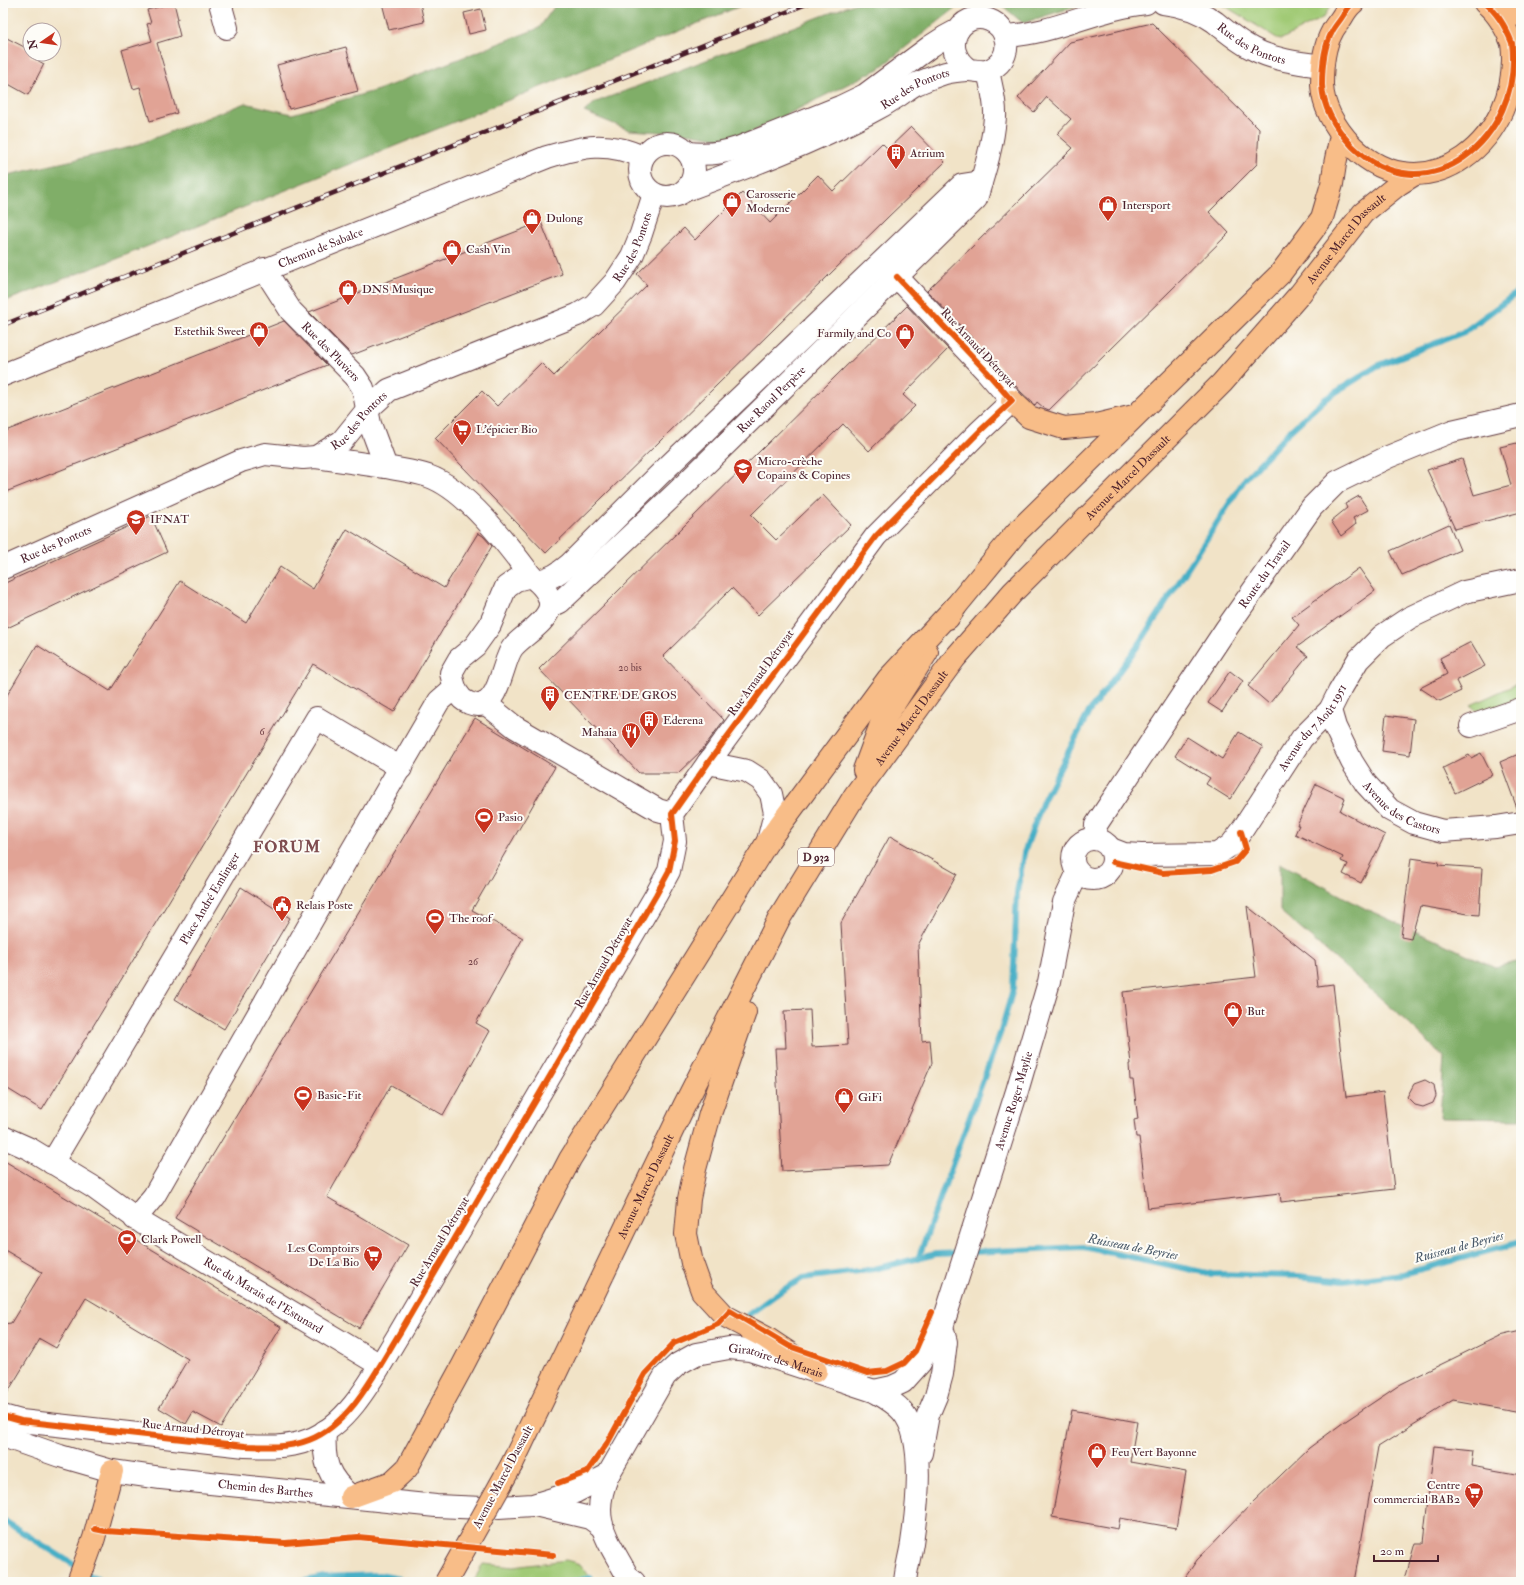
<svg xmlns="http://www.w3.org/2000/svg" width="1524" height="1585" font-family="'IM FELL Double Pica',serif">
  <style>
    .green { fill: #a1ca76; stroke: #767450 }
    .forest { fill: #80ae67; stroke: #656649 }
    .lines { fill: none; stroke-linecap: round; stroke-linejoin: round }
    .stream { stroke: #47afc6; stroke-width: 6 }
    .building { fill: #e1a395 }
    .minor-casing { stroke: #633c42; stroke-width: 24 }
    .major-casing { stroke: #633c42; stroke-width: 24 }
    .minor { stroke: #fff; stroke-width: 22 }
    .major { stroke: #f8bd88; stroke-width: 22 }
    .rail-casing { stroke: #4a1f2b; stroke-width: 4.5 }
    .rail { stroke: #fdfcf7; stroke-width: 3; stroke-dasharray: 9; stroke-linecap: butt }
    .major-bridge-casing { stroke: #633c42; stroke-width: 24; stroke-linecap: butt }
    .major-bridge { stroke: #f8bd88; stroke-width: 22 }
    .cycleway-casing { stroke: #fdfcf7; stroke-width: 8 }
    .cycleway { stroke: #e8590c; stroke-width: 6 }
    .labels { text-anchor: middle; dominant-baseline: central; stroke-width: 4; stroke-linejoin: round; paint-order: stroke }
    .number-label { font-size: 10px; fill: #704046 }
    .shield { fill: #fdfcf7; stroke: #806168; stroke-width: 1 }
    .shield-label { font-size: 11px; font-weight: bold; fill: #4a1f2b }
    .street-label { font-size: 12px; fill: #4a1f2b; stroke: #fdfcf7 }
    .poi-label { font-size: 12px; fill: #4a1f2b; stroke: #fdfcf7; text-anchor: start }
    .water-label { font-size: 13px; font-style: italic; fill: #495969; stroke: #fdfcf7 }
    .district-label { font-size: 16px; font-weight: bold; letter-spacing: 1px; fill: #7f4d50; stroke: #fdfcf7 }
  </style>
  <rect width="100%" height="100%" fill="#fdfcf7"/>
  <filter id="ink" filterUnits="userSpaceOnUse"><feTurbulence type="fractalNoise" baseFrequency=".025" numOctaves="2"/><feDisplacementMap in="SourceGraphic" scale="8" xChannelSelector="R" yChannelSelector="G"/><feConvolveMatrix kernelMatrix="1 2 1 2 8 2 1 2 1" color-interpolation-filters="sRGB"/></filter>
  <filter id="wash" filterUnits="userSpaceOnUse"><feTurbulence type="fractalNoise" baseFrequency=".012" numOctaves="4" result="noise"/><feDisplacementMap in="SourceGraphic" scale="16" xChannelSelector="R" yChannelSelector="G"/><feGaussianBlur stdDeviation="0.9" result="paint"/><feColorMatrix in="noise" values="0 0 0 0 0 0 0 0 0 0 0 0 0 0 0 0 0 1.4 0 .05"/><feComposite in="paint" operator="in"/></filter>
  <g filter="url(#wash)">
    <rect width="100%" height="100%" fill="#f1e3c7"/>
    <!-- green -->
    <path class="green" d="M1220,3H1332L1324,17L1280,40Z
      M1521,682V704L1481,716L1471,705Z
      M566,1560L580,1564L594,1582H473L483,1564L514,1567Z"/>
    <!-- forest -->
    <path class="forest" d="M557,3H748L121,257L3,302V176L131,147L245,103L292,114L378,90L539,28Z
      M856,3H962L878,69L734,141L692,134L629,130L584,112L596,102Z
      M999,3H1086L1023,23Z
      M1280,863L1366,909L1495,967L1521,961V1119L1440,1118L1444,1057L1393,1009L1280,911Z"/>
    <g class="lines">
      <!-- stream -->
      <path class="stream" d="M971,1252L1083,1247L1212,1274L1298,1276L1344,1281L1403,1274L1521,1242
        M918,1259L1001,1031L1013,989L1017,892L1024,853L1043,801L1089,712L1140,643L1245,479L1290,431L1325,399L1377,366L1464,332L1514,295L1521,288
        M748,1315L781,1291L803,1278L874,1269L936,1254L961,1253
        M3,1520L79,1568
        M86,1573L95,1578L107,1582
        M300,1582L325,1577L379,1575L416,1582
        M574,1582L590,1578"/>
    </g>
    <g id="blocks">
      <!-- building -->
      <path class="building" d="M172,3H174L178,19L176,20L180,36L157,43L177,113L150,121L140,87L133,89L122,50L152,41L147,24L151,23L147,10Z
        M382,3H420L424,22L389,30Z
        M481,9L486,30L469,34L464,13Z
        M1152,23L1259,129L1257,164L1209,212L1229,233L1049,410L1044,408L1037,402L1035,405L1021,392L996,363L927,291L1073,148L1057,134L1071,119L1047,97L1034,112L1018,98L1070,42Z
        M3,36L30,50V56L44,64L28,95L3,81Z
        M346,47L358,91L289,109L277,65Z
        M911,127L945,162L887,218L546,553L435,438L482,391L497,406L541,363L554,376L647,285L637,274L684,228L695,240L742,193L770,223L818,175L833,191L882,143L888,149Z
        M541,222L562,274L352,355L309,312Z
        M907,306L948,349L903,395L915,406L869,451L843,424L751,515L776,540L823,495L851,525L758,615L732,588L663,656L724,720L702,750L678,773H639L539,669Z
        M284,321L327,365L3,493V432Z
        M1521,442V512L1455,529L1427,470L1462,459L1474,495L1511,485L1500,447Z
        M1359,496L1368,510L1353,518L1356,524L1341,536L1331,521L1347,508L1345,504Z
        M151,516L167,552L3,630V584Z
        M1449,524L1460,550L1402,575L1390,551Z
        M347,529L444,588L478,533L483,536L492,546L394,712L313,664L42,1110L3,1086V702L37,645L110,691L180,581L246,623L280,567L313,589Z
        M1359,568L1375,591L1297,647L1308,656L1269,704L1248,686L1299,625L1292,617Z
        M1471,642L1485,666L1456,681L1461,691L1440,701L1420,688L1447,674L1440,658Z
        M1230,671L1243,681L1222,712L1208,703Z
        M1386,715L1414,719L1410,755L1382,751Z
        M475,718L555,767L472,910L523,938L476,1023L490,1031L443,1115L391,1085L327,1197L408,1245L359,1328L175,1218Z
        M1239,732L1263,747L1230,799L1206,784L1210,778L1175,756L1187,737L1222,759Z
        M1481,753L1492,775L1455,793L1443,768L1469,755L1471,758Z
        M1521,753V811H1518L1500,762Z
        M1316,784L1345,798L1340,811L1385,835L1361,883L1343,874L1348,864L1341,861L1343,857L1295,834L1299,825H1297Z
        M890,836L957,874L918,945L922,1041L930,1040L932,1063L888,1165L782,1171L775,1048H786L784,1011L810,1010L812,1047L848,1045L841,923Z
        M1411,858L1439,862L1438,865L1482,868L1479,915L1468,914L1420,906L1411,939L1401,937Z
        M241,887L290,918L224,1029L175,999Z
        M1247,906L1315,960L1318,986L1333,984L1346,1097L1383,1092L1394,1189L1281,1202L1280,1193L1148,1208L1139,1137H1136L1134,1120L1138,1119L1133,1080H1130L1129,1064H1131L1123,992L1256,977Z
        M1425,1080L1434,1085L1436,1096L1433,1103L1423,1107L1415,1105L1407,1097L1414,1084Z
        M3,1160L281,1327L221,1427L193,1412L186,1424L159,1408L188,1359L86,1298L56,1348L40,1339L3,1400V1324L11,1323L42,1272L3,1249Z
        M1521,1331V1412L1453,1400L1378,1447L1354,1582H1182L1197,1560L1252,1503L1309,1448L1344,1422L1401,1384L1499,1336Z
        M1072,1410L1137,1422L1130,1462L1186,1472L1176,1528L1120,1518L1118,1529L1052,1517Z
        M1434,1446L1473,1450L1471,1466L1521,1475V1582H1404L1415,1543H1423Z"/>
    </g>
  </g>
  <g filter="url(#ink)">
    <use href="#blocks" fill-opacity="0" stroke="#633c42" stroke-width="1"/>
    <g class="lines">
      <!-- minor casing -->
      <g class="minor-casing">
        <g id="minor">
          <path d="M220,3L227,28"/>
          <path id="s1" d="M1163,3C1181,5 1200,11 1215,22C1227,32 1239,42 1253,49C1274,60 1299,63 1322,66"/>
          <path d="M1005,36C1054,34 1098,8 1146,3"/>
          <circle cx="667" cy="170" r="27"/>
          <path d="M688,153C706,155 720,154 738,148L840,107L865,95L931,46L945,37L958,30"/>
          <path id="s2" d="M686,190C748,167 811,143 869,113C879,108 889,102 898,96C904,92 910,87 916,84C926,80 939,74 950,72C956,71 962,70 968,70C979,70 985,75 996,66C1013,53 1008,27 989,20C960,9 938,49 969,70"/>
          <path id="s3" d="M264,269L291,311L355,376L363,388L370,424L386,467C400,470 415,471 428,476C466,489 507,544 531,576"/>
          <path id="s4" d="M3,375L547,157C584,146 606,141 643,157"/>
          <path d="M316,457L386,467"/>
          <path id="s5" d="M3,568L241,461L265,454L303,458L316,457L342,441L367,410L389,390L577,315L594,305L615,282L632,256L641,234L654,194"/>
          <path d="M531,576C540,583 551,594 550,606C548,622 522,636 513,647C501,661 500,716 469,703C456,698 454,685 451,673L459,659L475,646L490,625L506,587L516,580Z"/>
          <path d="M537,581C551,579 559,573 570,564L659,475L962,185L981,182"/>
          <path id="s6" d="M550,607L560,602L676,493L976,199C984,173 993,145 995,117C996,102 991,86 988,71"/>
          <path d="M485,703L515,727L658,810L672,814"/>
          <path id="s7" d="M1330,710L1335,727L1352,762L1366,784L1390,810L1414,823L1443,831L1496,827L1521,823"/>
          <path d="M1471,726L1521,709"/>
          <path d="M708,763L747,771L761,780L771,794L775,813L768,841"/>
          <path id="s8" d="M1095,838L1096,825L1226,629L1312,507L1337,482L1388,457L1452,431L1521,415"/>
          <circle cx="1093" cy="859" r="20"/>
          <path id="s9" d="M1111,849L1124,854L1141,855L1217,854L1231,845L1241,832L1302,738L1330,710L1339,692L1358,660L1382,636L1409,618L1464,592L1521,580"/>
          <path id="s10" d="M3,1137L30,1149L93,1187L144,1224L380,1365"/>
          <path id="s11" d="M52,1163L317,718L401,768"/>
          <path d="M135,1219L154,1196L348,857L439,701L454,688"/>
          <path id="s12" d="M874,1391L892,1387L903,1382L920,1363L931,1340L942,1327L1017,1091L1049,982L1064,902L1078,872"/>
          <path d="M3,1416L21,1421L245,1446C266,1447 289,1448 309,1440C352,1423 376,1371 399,1334L656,895L669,871L675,841L672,814L708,763L876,536L980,431L1012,401L987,372L897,277"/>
          <path d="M325,1431C323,1462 327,1476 351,1497"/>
          <path id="s13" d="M3,1436L60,1456L112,1471L161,1478L436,1506L483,1508L533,1505L575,1492L608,1475"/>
          <path d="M921,1453L928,1415L936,1396L942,1374L946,1342L942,1327"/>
          <path d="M535,1505L590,1518L601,1526"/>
          <path id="s14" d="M634,1582L628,1577C607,1538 589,1520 608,1475L665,1376L678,1364L696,1354L729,1348L750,1350L874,1391C884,1397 894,1402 902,1411C926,1438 917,1509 912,1543C910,1556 906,1569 905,1582"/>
        </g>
      </g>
      <!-- major casing -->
      <g class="major-casing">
        <g id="major">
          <path d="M1353,3C1349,6 1345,12 1342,17C1339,22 1334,27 1332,32C1324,46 1322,69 1322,85C1323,108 1337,130 1352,146C1425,218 1524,139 1512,43C1506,28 1498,13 1485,3"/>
          <path d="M1491,8L1509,14L1521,15"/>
          <path d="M1012,401L1029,417L1064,428L1096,425L1134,416"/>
          <path d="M948,618L956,606L1016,533L1280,274L1322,218L1332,184L1335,164L1341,135"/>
          <path d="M864,770L881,724L927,652"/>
          <path d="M745,1012L710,1114L695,1169L689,1199L686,1234L692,1263L702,1291L725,1316L765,1337L816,1371"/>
          <path id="s15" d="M512,1464L684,1106L779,919L855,795L955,658L1013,592L1222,383L1300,294L1363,213L1399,184L1415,174"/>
          <path d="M351,1497L392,1482L407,1468L463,1365L570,1159L768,841L888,679L956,606"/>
          <path d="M78,1582L94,1538L112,1471"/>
        </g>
      </g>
      <!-- minor -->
      <use href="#minor" class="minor"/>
      <!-- major -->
      <use href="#major" class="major"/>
      <!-- rail casing -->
      <g class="rail-casing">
        <path id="rail" d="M3,325L809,3"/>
      </g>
      <!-- rail -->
      <use href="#rail" class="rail"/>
      <!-- major-bridge casing -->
      <g class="major-bridge-casing">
        <path id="major-bridge" d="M446,1582L512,1464"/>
      </g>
      <!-- major-bridge -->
      <use href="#major-bridge" class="major-bridge"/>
      <!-- cycleway casing -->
      <g class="cycleway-casing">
        <path id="cycleway" d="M1353,3C1349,6 1345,12 1342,17C1339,22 1334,27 1332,32C1324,46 1322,69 1322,85C1323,108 1337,130 1352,146C1425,218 1524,139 1512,43C1506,28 1498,13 1485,3
          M1113,862L1163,873L1212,870L1235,862L1246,849L1241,832
          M3,1416L21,1421L245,1446C266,1447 289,1448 309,1440C352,1423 376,1371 399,1334L656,895L669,871L675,841L672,814L708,763L876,536L980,431L1012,401L987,372L897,277
          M558,1483L587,1472L608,1442L645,1374L674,1343L718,1324L730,1311L789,1346L867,1373L887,1371L904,1363L915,1351L932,1312
          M95,1529L105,1531L285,1543L358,1537L553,1555"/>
      </g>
      <!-- cycleway -->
      <use href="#cycleway" class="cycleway"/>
    </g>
  </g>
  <!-- icons -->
  <defs>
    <g id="building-pin" transform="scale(1)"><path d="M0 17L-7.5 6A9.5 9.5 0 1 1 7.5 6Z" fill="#c8321e" stroke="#fdfcf7"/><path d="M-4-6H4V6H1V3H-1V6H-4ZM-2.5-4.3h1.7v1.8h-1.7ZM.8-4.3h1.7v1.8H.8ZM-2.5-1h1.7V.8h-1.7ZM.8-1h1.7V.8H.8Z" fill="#fff"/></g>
    <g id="shop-pin" transform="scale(1)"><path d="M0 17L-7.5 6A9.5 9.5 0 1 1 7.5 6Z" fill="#c8321e" stroke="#fdfcf7"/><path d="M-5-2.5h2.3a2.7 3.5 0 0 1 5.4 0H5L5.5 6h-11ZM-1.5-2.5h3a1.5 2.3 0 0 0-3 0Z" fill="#fff"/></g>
    <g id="supermarket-pin" transform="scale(1)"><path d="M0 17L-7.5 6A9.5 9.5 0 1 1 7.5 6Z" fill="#c8321e" stroke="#fdfcf7"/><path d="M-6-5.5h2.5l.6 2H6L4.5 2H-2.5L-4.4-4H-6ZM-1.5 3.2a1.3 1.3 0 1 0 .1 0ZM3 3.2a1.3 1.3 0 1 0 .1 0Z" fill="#fff"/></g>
    <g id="school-pin" transform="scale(1)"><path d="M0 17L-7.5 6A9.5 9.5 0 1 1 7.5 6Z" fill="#c8321e" stroke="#fdfcf7"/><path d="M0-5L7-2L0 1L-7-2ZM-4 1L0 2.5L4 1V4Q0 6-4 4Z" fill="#fff"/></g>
    <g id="university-pin" transform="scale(1)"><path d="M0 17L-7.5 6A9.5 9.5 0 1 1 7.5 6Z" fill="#c8321e" stroke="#fdfcf7"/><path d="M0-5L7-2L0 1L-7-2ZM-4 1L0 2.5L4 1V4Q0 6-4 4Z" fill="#fff"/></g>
    <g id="restaurant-pin" transform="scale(1)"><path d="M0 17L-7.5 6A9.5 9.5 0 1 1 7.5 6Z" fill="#c8321e" stroke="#fdfcf7"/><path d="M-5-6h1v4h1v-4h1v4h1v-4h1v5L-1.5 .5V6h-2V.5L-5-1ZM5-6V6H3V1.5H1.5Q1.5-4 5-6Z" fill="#fff"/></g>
    <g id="stadium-pin" transform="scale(1)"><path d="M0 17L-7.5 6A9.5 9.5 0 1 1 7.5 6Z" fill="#c8321e" stroke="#fdfcf7"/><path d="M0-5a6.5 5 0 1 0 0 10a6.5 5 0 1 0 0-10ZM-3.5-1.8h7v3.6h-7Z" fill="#fff"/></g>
    <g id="civic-pin" transform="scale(1)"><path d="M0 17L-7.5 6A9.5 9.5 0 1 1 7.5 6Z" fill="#c8321e" stroke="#fdfcf7"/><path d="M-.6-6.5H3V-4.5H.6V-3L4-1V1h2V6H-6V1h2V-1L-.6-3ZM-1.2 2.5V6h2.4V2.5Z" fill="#fff"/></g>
  </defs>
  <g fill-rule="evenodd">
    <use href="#building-pin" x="896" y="153"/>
    <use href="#shop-pin" x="732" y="201"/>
    <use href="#shop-pin" x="1108" y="205"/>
    <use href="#shop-pin" x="532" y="218"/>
    <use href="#shop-pin" x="452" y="249"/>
    <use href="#shop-pin" x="348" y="289"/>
    <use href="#shop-pin" x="259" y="331"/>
    <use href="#shop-pin" x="905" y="333"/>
    <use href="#supermarket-pin" x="462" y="429"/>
    <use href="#school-pin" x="743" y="468"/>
    <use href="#university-pin" x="136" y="519"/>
    <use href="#building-pin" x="550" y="695"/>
    <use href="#building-pin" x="649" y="720"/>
    <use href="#restaurant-pin" x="631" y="732"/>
    <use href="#stadium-pin" x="484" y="817"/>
    <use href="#civic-pin" x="282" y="905"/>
    <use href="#stadium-pin" x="435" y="918"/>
    <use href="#shop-pin" x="1233" y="1011"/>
    <use href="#stadium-pin" x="303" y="1095"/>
    <use href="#shop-pin" x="844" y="1097"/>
    <use href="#stadium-pin" x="127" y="1239"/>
    <use href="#supermarket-pin" x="373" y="1255"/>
    <use href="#shop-pin" x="1097" y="1452"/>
    <use href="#supermarket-pin" x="1474" y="1492"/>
  </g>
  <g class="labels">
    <!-- number labels -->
    <g class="number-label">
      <text x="630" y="668">20 bis</text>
      <text x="262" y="732">6</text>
      <text x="473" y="962">26</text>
    </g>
    <!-- shield labels -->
    <rect class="shield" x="798" y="848" width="36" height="18" rx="3"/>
    <g class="shield-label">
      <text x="816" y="857">D 932</text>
    </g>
    <!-- street labels -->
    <g class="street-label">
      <text stroke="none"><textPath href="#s1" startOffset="99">Rue des Pontots</textPath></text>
      <text stroke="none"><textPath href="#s2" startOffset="251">Rue des Pontots</textPath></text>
      <text stroke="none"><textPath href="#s15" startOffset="1496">Avenue Marcel Dassault</textPath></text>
      <text stroke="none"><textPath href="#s5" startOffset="730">Rue des Pontots</textPath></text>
      <text stroke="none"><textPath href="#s4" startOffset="342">Chemin de Sabalce</textPath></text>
      <text transform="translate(978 348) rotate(47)">Rue Arnaud Détroyat</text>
      <text stroke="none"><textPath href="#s3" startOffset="107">Rue des Pluviers</textPath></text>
      <text stroke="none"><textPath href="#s6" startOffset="304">Rue Raoul Perpère</textPath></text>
      <text stroke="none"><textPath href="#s5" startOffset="394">Rue des Pontots</textPath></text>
      <text stroke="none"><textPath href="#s15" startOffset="1172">Avenue Marcel Dassault</textPath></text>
      <text stroke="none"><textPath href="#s5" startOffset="58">Rue des Pontots</textPath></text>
      <text stroke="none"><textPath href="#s8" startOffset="315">Route du Travail</textPath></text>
      <text transform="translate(761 673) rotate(-54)">Rue Arnaud Détroyat</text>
      <text stroke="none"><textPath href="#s15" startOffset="848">Avenue Marcel Dassault</textPath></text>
      <text stroke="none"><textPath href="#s9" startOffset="267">Avenue du 7 Août 1951</textPath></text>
      <text stroke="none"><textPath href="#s7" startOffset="127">Avenue des Castors</textPath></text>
      <text stroke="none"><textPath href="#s11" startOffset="308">Place André Emlinger</textPath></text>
      <text transform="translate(604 963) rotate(-60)">Rue Arnaud Détroyat</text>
      <text stroke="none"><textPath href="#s12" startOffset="336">Avenue Roger Maylie</textPath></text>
      <text stroke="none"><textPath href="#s15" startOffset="308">Avenue Marcel Dassault</textPath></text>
      <text transform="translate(440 1242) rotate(-59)">Rue Arnaud Détroyat</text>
      <text stroke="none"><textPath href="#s10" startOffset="305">Rue du Marais de l'Estunard</textPath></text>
      <text stroke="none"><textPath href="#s14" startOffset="352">Giratoire des Marais</textPath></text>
      <text transform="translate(193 1429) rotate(6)">Rue Arnaud Détroyat</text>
      <text transform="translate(503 1477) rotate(-62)">Avenue Marcel Dassault</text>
      <text stroke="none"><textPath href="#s13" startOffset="269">Chemin des Barthes</textPath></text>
    </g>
    <!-- poi labels -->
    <g class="poi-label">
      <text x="910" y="153">Atrium</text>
      <text x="746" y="194">Carosserie<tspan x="746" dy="14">Moderne</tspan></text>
      <text x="1122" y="205">Intersport</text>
      <text x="546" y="218">Dulong</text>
      <text x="466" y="249">Cash Vin</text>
      <text x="362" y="289">DNS Musique</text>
      <text x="245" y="331" text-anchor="end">Estethik Sweet</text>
      <text x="891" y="333" text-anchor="end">Farmily and Co</text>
      <text x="476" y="429">L'épicier Bio</text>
      <text x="757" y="461">Micro-crèche<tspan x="757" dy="14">Copains &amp; Copines</tspan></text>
      <text x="150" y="519">IFNAT</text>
      <text x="564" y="695">CENTRE DE GROS</text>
      <text x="663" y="720">Ederena</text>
      <text x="617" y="732" text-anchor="end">Mahaia</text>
      <text x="498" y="817">Pasio</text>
      <text x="296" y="905">Relais Poste</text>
      <text x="449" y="918">The roof</text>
      <text x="1247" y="1011">But</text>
      <text x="317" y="1095">Basic-Fit</text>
      <text x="858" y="1097">GiFi</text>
      <text x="141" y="1239">Clark Powell</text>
      <text x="359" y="1248" text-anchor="end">Les Comptoirs<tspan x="359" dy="14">De La Bio</tspan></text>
      <text x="1111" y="1452">Feu Vert Bayonne</text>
      <text x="1460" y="1485" text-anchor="end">Centre<tspan x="1460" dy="14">commercial BAB2</tspan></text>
    </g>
    <!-- water labels -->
    <g class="water-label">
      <text transform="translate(1133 1247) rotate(11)">Ruisseau de Beyries</text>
      <text transform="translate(1459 1247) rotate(-15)">Ruisseau de Beyries</text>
    </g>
    <!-- district labels -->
    <g class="district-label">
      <text x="287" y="847">FORUM</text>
    </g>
  </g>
  <!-- margin -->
  <rect width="1524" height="1585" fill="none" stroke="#fdfcf7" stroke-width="16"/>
  <!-- north arrow -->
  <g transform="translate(42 42) rotate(257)"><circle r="19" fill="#fdfcf7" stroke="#b5a4a5"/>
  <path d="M0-3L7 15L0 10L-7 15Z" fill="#c8321e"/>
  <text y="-6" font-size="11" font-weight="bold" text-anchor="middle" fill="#4a1f2b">N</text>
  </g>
  <!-- scale -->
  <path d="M1374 1555v6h64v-6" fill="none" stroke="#4a1f2b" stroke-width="2"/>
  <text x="1380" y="1555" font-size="12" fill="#4a1f2b" stroke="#fdfcf7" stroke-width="3" paint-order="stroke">20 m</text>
</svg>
